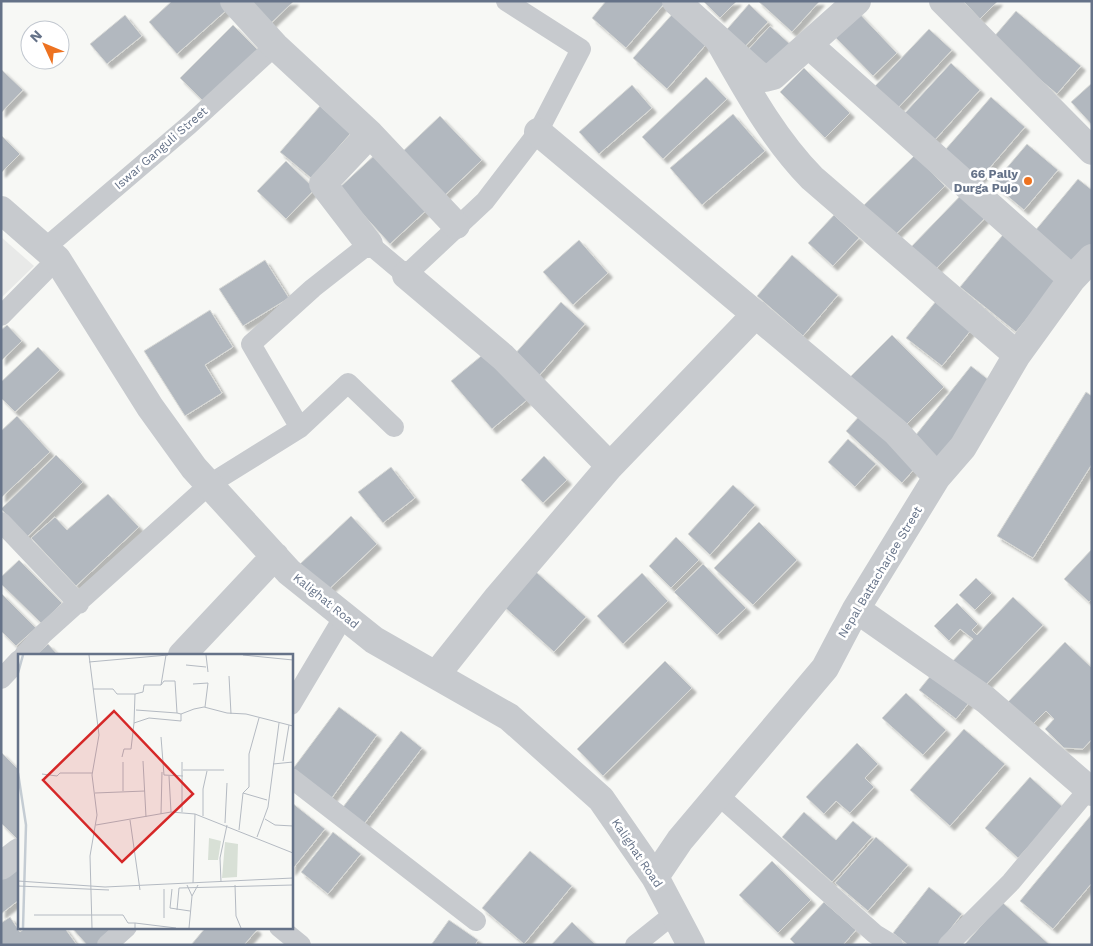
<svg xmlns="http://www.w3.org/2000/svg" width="1093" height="946" font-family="'Work Sans',sans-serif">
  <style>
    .built { fill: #e8e9e8 }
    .building { fill: #b2b8bf; stroke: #d9dad7; filter: url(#shadow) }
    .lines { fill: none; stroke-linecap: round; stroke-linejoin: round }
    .lane { stroke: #c7cace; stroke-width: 20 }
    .street { stroke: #c7cace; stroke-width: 28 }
    .poi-dot { fill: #ed7220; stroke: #fff; stroke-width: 2 }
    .labels { text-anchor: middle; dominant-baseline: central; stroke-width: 5; stroke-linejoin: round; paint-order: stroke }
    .street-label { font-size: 12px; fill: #657288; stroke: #fff }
    .poi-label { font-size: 12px; font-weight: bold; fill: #657288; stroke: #fff; text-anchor: end }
    .inset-river { fill: none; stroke: #c4ccd3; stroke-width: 2.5 }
    .inset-road { fill: none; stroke: #b4bac2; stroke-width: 1 }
    .view { fill: #d62828; fill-opacity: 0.15; stroke: #d62828; stroke-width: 2.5 }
    .inset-edge { fill: none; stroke: #657288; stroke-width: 2.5 }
  </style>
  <defs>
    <filter id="shadow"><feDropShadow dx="4.5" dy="4.5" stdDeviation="1" flood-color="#0004"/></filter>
  </defs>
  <rect width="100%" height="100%" fill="#f7f8f5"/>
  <!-- built -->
  <path class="built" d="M1,237L34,266L1,298Z"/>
  <!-- building -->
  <path class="building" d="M172,1H222L228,9L177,54L149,22Z
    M242,1H294L267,27Z
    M606,1H661L664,4L626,48L592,18Z
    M703,1H737L720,18Z
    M758,1H820L792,32Z
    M963,1H998L980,19Z
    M749,4L768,22L739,53L721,36Z
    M676,10L710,40L667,89L633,58Z
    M857,11L897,53L873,76L832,34Z
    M1016,11L1081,66L1057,94L992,39Z
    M125,15L142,36L107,64L90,44Z
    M233,25L259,51L205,103L180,78Z
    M770,26L790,44L765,71L745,53Z
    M929,29L952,50L897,109L874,87Z
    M951,63L980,90L933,142L903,115Z
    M804,68L850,113L825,138L780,92Z
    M1,69L23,90L1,113Z
    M706,77L727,99L663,159L642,137Z
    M1092,83V125L1071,102Z
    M632,85L652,108L599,154L579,132Z
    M991,97L1025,127L980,179L945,150Z
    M320,106L351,133L311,178L280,152Z
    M733,114L765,151L702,205L670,168Z
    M440,116L482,160L442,198L400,154Z
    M1,135L20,154L1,173Z
    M1027,144L1058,170L1024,210L993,184Z
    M379,151L430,207L390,244L339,188Z
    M915,155L945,186L893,237L863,206Z
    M286,161L315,189L286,219L257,191Z
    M1078,179L1092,190V253L1078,270L1034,232Z
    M965,191L989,214L933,272L909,249Z
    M834,215L859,238L833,266L808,243Z
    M1006,231L1062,276L1016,332L960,287Z
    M579,240L608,273L573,305L543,272Z
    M792,255L838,295L803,336L757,296Z
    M265,260L289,298L243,326L219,289Z
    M941,295L976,324L942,366L906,338Z
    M561,302L585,324L537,378L513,356Z
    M210,310L233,347L205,365L222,393L185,416L144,351Z
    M7,325L22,341L1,361V330Z
    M892,335L944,387L901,430L849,378Z
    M38,347L60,370L15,412L1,398V382Z
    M486,352L527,400L492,429L451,381Z
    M971,366L998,387L937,462L911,441Z
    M1086,392L1092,396V464L1033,558L997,536Z
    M861,414L917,466L902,483L846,431Z
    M17,416L50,452L1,498V431Z
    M848,439L876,464L855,487L828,462Z
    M56,455L83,482L27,537L1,509Z
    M544,456L567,480L543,503L521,480Z
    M391,467L415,498L383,523L358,492Z
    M733,485L755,505L710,555L688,534Z
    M108,494L139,527L76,586L31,538L55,517L67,530Z
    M351,516L377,544L326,592L300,564Z
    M759,522L797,560L753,605L714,568Z
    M676,537L699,560L671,588L649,566Z
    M1092,549V599L1089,602L1064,579Z
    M19,560L62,603L42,624L1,584V577Z
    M703,564L746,608L717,635L674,592Z
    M534,570L586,617L554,652L502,605Z
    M642,573L668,601L623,644L597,616Z
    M976,578L992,593L975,610L959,595Z
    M1,593L36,628L16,646L1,631Z
    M1013,597L1043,625L980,691L950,664L973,639L960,629L949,641L934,626L957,603L978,624L972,630L977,635Z
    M1065,642L1092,668V739L1083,749L1064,748L1045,729L1054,719L1046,711L1032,725L1008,702Z
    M48,644L58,655H36Z
    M665,661L692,688L603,776L577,749Z
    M936,669L973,698L956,719L919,690Z
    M906,693L946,730L923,755L882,718Z
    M339,707L377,735L331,799L292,770Z
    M964,729L1005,764L950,826L910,790Z
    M401,731L422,748L364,824L343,807Z
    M857,743L878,764L865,778L874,787L850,813L836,801L824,814L806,797Z
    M1,752L19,770V841L1,823Z
    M1030,777L1064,808L1018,858L985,828Z
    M291,802L325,829L291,871Z
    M804,812L836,840L853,821L872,837L832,882L782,837Z
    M1091,815L1092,883L1053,929L1020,901Z
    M333,832L361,854L328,894L301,872Z
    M876,837L908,865L868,911L835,883Z
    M530,851L572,886L524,944L482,908Z
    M19,859V900L1,914V873Z
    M772,861L811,900L778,933L739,895Z
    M929,887L962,914L938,945H908L893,933Z
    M824,902L856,930L843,945H796L790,939Z
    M1002,902L1050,945H964Z
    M10,917L20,932L26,927H64L77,945H1V923Z
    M449,920L478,940L475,945H431Z
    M572,922L596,945H551Z
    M71,927H121L102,945H87Z
    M206,927H254L257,930L244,945H191Z"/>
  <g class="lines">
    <!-- lane -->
    <path class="lane" d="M45,248L189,125L275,46
      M1,316L57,259
      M300,428L251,344L313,288L369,244L406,275L485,201L538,132L581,49L506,1
      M1,522L79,604
      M24,655L43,634L210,484L300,428L348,383L394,427
      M1,679L19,660
      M291,705L344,616
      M291,778L476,921
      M718,795L875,934L893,945
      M279,927L301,945
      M107,945L127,927
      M635,945L675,913
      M948,945L1011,882L1092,785"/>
    <!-- street -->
    <path class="street" d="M234,1L275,46L370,134L323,184L369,244
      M676,1L757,74L765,78L773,76L857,1
      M943,1L1092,151
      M718,39C746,88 772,137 812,178L1017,355
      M809,45L1072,279
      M538,132L896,432L937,477
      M370,134L456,225
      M1,210L57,259L150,407L194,468L289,572L374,640L509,717L601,799L655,877L691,945
      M406,275L503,357L610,466
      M856,609L986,700L1092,792
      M182,655L275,556
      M436,675L498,597L610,466L756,314
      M1,866L19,852
      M655,877L680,840L825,668L856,609L937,477L963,447L1017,355L1072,279L1092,258"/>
  </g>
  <!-- markers -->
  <circle class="poi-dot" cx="1028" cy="181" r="5"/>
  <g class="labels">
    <!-- street labels -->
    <g class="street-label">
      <text transform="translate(161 148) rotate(-41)">Iswar Ganguli Street</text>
      <text transform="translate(880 572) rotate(-59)">Nepal Battacharjee Street</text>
      <text transform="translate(326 601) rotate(39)">Kalighat Road</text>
      <text transform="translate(637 853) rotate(56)">Kalighat Road</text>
    </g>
    <!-- poi labels -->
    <g class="poi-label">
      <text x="1018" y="174">66 Pally<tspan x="1018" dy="14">Durga Pujo</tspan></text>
    </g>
  </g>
  <!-- overview -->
  <g transform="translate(18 654)">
    <rect width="275" height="275" fill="#f7f8f5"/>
    <path d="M191,184L203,187L200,206H190ZM207,188L220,190L219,223L204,224Z" fill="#d8e0d6"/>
    <path class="inset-river" d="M0,19L5,1M0,119L8,171L5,274"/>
    <path class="inset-road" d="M71,1L81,81L74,121L79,161L72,202L74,274M148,1L143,31L146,27H157L159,59L163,60M188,1L190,18M225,1L275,6M71,8L150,1M168,11L188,13M211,22L213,60M175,30L190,29L187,53M75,35H95L99,40H117L125,38L126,31H143M118,56L159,59M116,69L117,40M143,83L146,121L165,122M104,103L106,95H113L116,69L131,64L163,67V60L176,55L186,53L209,59L228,60L275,72M125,107L128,163M265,107L271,71M105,108V137M255,110L275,108M165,116H206M24,120L39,122L42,119H74M151,122L153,158M77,139L127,137M225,139L249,146M164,158V108M143,160L144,118M185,162V135L189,117M247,165L257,171L275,172M112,166L122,236M207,169L209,129M78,171L153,158L177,160L275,199M221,176L225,139L231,133V100L241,64M239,183L250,153L261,69M0,227L87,233L275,224M203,228L202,204L209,171M175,229L177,160M169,231L174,242L180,231M217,231L218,262L223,274M0,232L91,236M161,234L275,231M154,235L152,254L172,257M159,256L161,234M16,261H105L110,269H117M146,264V235M117,274V269L158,274M171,274L174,242"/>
    <path class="view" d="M96,57L175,140L104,208L25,126Z"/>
    <rect width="275" height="275" class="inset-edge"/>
  </g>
  <!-- border -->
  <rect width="1093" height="946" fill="none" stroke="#657288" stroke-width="5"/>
  <!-- north arrow -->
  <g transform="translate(45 45) rotate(314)"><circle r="24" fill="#ffffff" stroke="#c1c7cf"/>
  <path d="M0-4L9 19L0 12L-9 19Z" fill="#ed7220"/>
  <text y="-8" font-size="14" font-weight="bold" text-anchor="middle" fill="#657288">N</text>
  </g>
</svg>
